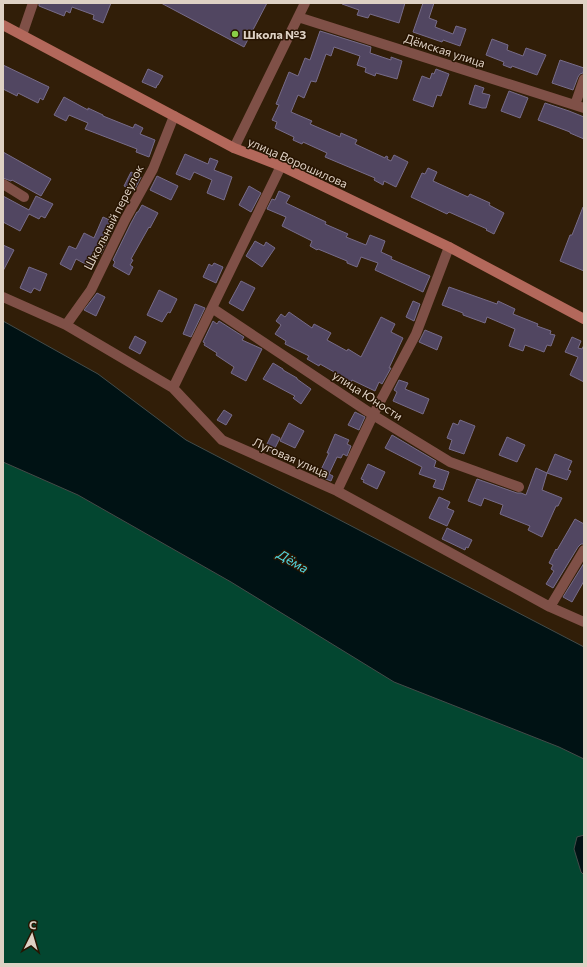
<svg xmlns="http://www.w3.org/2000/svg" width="587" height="967" font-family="Commissioner,sans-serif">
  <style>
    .green { fill: #034630 }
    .water { fill: #001214; stroke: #434b49 }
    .building { fill: #514661; stroke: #776c89 }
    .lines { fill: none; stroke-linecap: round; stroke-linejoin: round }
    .street { stroke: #7f5047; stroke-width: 10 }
    .secondary { stroke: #b3685b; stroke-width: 10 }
    .poi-dot { fill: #8ace47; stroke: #271401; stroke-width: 1.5 }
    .labels { text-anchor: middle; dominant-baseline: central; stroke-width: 3; stroke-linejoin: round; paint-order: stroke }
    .poi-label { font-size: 12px; font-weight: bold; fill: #ded1c4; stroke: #271401; text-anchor: start }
    .street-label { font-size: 12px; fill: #ded1c4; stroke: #271401 }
    .water-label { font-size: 13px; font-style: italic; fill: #53d9e2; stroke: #271401 }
  </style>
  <rect width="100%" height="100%" fill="#311e08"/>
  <!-- green -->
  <path class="green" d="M3,462L78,495L231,582L584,759V964H3Z"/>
  <!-- water -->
  <path class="water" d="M3,321L98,374L186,440L584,647V759L559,747L394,682L231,582L78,495L3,462Z
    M584,835V875L581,872L574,849L577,837Z"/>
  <!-- building -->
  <path class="building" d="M39,3H111L103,23L93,19L94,15L72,7L70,13L66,11L64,16L39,6Z
    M161,3H267L244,47Z
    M342,3H405L399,23L370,14L368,18L357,15L359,10L342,4Z
    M423,3H434L429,18L437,21L435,27L453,34L456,26L466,29L460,46L443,40L442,42L413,32Z
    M320,31L371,47L370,53L391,60V57L402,61L397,79L376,73L375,76L365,72L366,68L357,65L360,56L334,47L331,56L326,54L316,82L311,81L304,98L298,95L291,112L312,121L310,124L340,137L341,133L357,140L355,144L385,158L386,156L388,157L387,159L391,161L394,155L408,162L396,187L384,181L383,185L374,180L375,178L325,157L327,153L303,142L302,144L293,140L294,137L275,128L277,122L272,120L279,105L276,104L289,72L298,76L305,58L310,60Z
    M492,39L508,45L507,50L523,56L526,48L546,55L537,75L512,66L511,68L503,65L504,62L486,55Z
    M560,60L584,68L583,73L580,74L578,77L573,90L552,83Z
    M3,65L49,87L43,100L40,98L38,103L18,93L17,96L3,89Z
    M148,69L163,76L158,85H157L156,88L142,82Z
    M436,69L449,74L441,96L437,95L433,107L413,100L422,76L430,79L432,73L434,74Z
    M475,85L484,88L482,93L490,95L486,108H482L469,104Z
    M509,91L528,98L520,118L501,111Z
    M64,97L88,110V108L103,115V116L133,128L135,124L143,128L140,134L155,140L149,157L136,152L137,149L85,129L88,123L69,115L66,121L54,115Z
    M545,103L569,111L584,117V139L570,133V132L538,120Z
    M3,152L51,179L41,196L12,180L11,181L3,178Z
    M185,154L208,164L210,158L218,161L214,170L232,177L224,200L207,193L212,180L194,172L190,180L176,174Z
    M428,168L437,172L433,181L468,197L470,194L490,203L489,205L504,213L494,234L486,230L487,229L449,212L447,214L411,197L422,173L425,174Z
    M131,172L141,177L134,191L124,186Z
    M157,176L178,186L171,200L150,190Z
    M249,186L261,193L251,212L239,205Z
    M279,191L290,196L286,203L326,222L325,224L348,234L346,237L366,245L370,235L385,241L381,252L392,257L391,259L430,276L423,292L375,270L378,263L361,257L357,267L347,263V261L318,249L317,250L310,246L312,241L282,226L286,217L267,209L272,199L275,200Z
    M3,196L29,210L36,196L53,204L45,218L41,216L39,219L29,214L20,231L3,222Z
    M142,205L158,213L150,228L149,227L131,259L133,260L130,265L133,267L129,275L113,266L115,262L113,260L131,223L137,212H138Z
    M583,207H584V271L560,261L570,235H572Z
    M103,217L116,223L101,254L98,253L91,267L76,259L71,270L60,264L69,246L76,249L84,233L94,238Z
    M255,241L264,246L266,242L275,248L262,267L246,256Z
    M3,245L14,250L3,271Z
    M214,263L223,267L216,283L203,277L209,264L212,266Z
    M29,267L47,274L40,291L34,288L31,293L20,288Z
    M241,281L255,288L243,311L229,303Z
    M449,287L497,304L498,301L515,309L513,314L538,324L537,326L551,331L550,334L555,335L551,346L547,345L544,352L525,345L523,351L509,346L515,329L487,317L485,323L463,315V313L442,305Z
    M159,290L177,299L170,313L168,312L162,322L147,315Z
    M97,293L105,297L96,316L84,310Z
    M413,301L420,304L414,321L406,317Z
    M195,304L205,308L191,337L183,334Z
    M289,312L312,328L314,324L331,333L327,340L347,351L348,349L361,357L381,317L395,324L391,332L403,338L389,368H391L382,384L379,382L375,391L352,380L350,384L342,380L343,377L320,364L319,366L307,359L309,356L285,344L286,341L275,334L281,325L276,321L281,314L285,317Z
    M213,321L217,324L219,321L244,337L242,340L262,349L246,381L231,373L234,367L216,355L217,353L204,345L205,343L203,342Z
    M425,330L442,337L437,350L419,342Z
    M135,336L146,342L140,354L129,348Z
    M572,337L581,341L578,348L582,349L584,345V382L570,375L578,357L565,352Z
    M273,363L283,369V370L297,378V379L311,389L301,404L293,398L295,396L263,379Z
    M399,380L408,383L405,389L429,399L423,414L393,401L397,392L394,390Z
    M224,410L232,415L226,425L217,420Z
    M355,412L365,417L359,430L348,425Z
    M460,420L475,426L464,454L449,449L452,440L447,438L453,423L458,425Z
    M289,423L304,431L295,448L280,441Z
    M272,434L280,438L273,452L265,448Z
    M335,434L349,440L347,444L351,446L347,456L343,454L341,458L337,457L329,474L333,476L331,481L318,476L329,453H327Z
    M392,435L436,461L434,467L449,472L443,490L433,487L436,480L419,474L422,467L385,448Z
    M507,437L525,445L517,462L499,455Z
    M555,454L572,461L568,470L571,471L567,480L547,473Z
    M368,464L385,472L377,489L363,482L364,480L361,479Z
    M536,468L547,473L542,490L562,498L558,506H556L542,537L528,530L530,526L500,514L503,505L484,498L481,506L468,501L477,479L517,493H521L526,495Z
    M439,497L450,502L447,508L454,511L447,526L429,518Z
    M575,519L584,524V544H581L578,547L553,588L546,584L554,571L551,569L553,565L549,563L556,549L557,550Z
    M447,528L472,540L468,548L466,547L465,550L442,539Z
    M584,563V581L572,602L563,597Z"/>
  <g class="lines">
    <!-- street -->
    <path class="street" d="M298,17L584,108
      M22,35L33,3
      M575,105L584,79
      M234,148L305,3
      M3,184L24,197
      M3,297L66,325L173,388L222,440L337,491L550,607L584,622
      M212,308L373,415L450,462L519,487
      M66,325L91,290L125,220L153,169L174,116
      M173,388L281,166
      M337,491L373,415L416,334L449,247
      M550,607L584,550"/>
    <!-- secondary -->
    <path class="secondary" d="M3,25L234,148L281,166L449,247L584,319"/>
  </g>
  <!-- markers -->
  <circle class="poi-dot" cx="235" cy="34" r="4"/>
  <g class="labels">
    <!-- poi labels -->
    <g class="poi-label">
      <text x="243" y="34">Школа №3</text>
    </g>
    <!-- street labels -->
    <g class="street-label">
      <text transform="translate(445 50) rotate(18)">Дёмская улица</text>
      <text transform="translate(298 162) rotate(24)">улица Ворошилова</text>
      <text transform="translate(113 217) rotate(-63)">Школьный переулок</text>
      <text transform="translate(368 395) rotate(33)">улица Юности</text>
      <text transform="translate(291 457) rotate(24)">Луговая улица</text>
    </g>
    <!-- water labels -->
    <g class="water-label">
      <text transform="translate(293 561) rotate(30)">Дёма</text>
    </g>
  </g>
  <!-- border -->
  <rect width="587" height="967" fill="none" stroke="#ded1c4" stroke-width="8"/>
  <!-- north arrow -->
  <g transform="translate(32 935) rotate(5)" stroke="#271401" stroke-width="3" paint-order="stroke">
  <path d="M0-3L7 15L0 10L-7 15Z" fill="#ded1c4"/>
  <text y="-6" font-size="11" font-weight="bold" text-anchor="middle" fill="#ded1c4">С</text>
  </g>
</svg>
